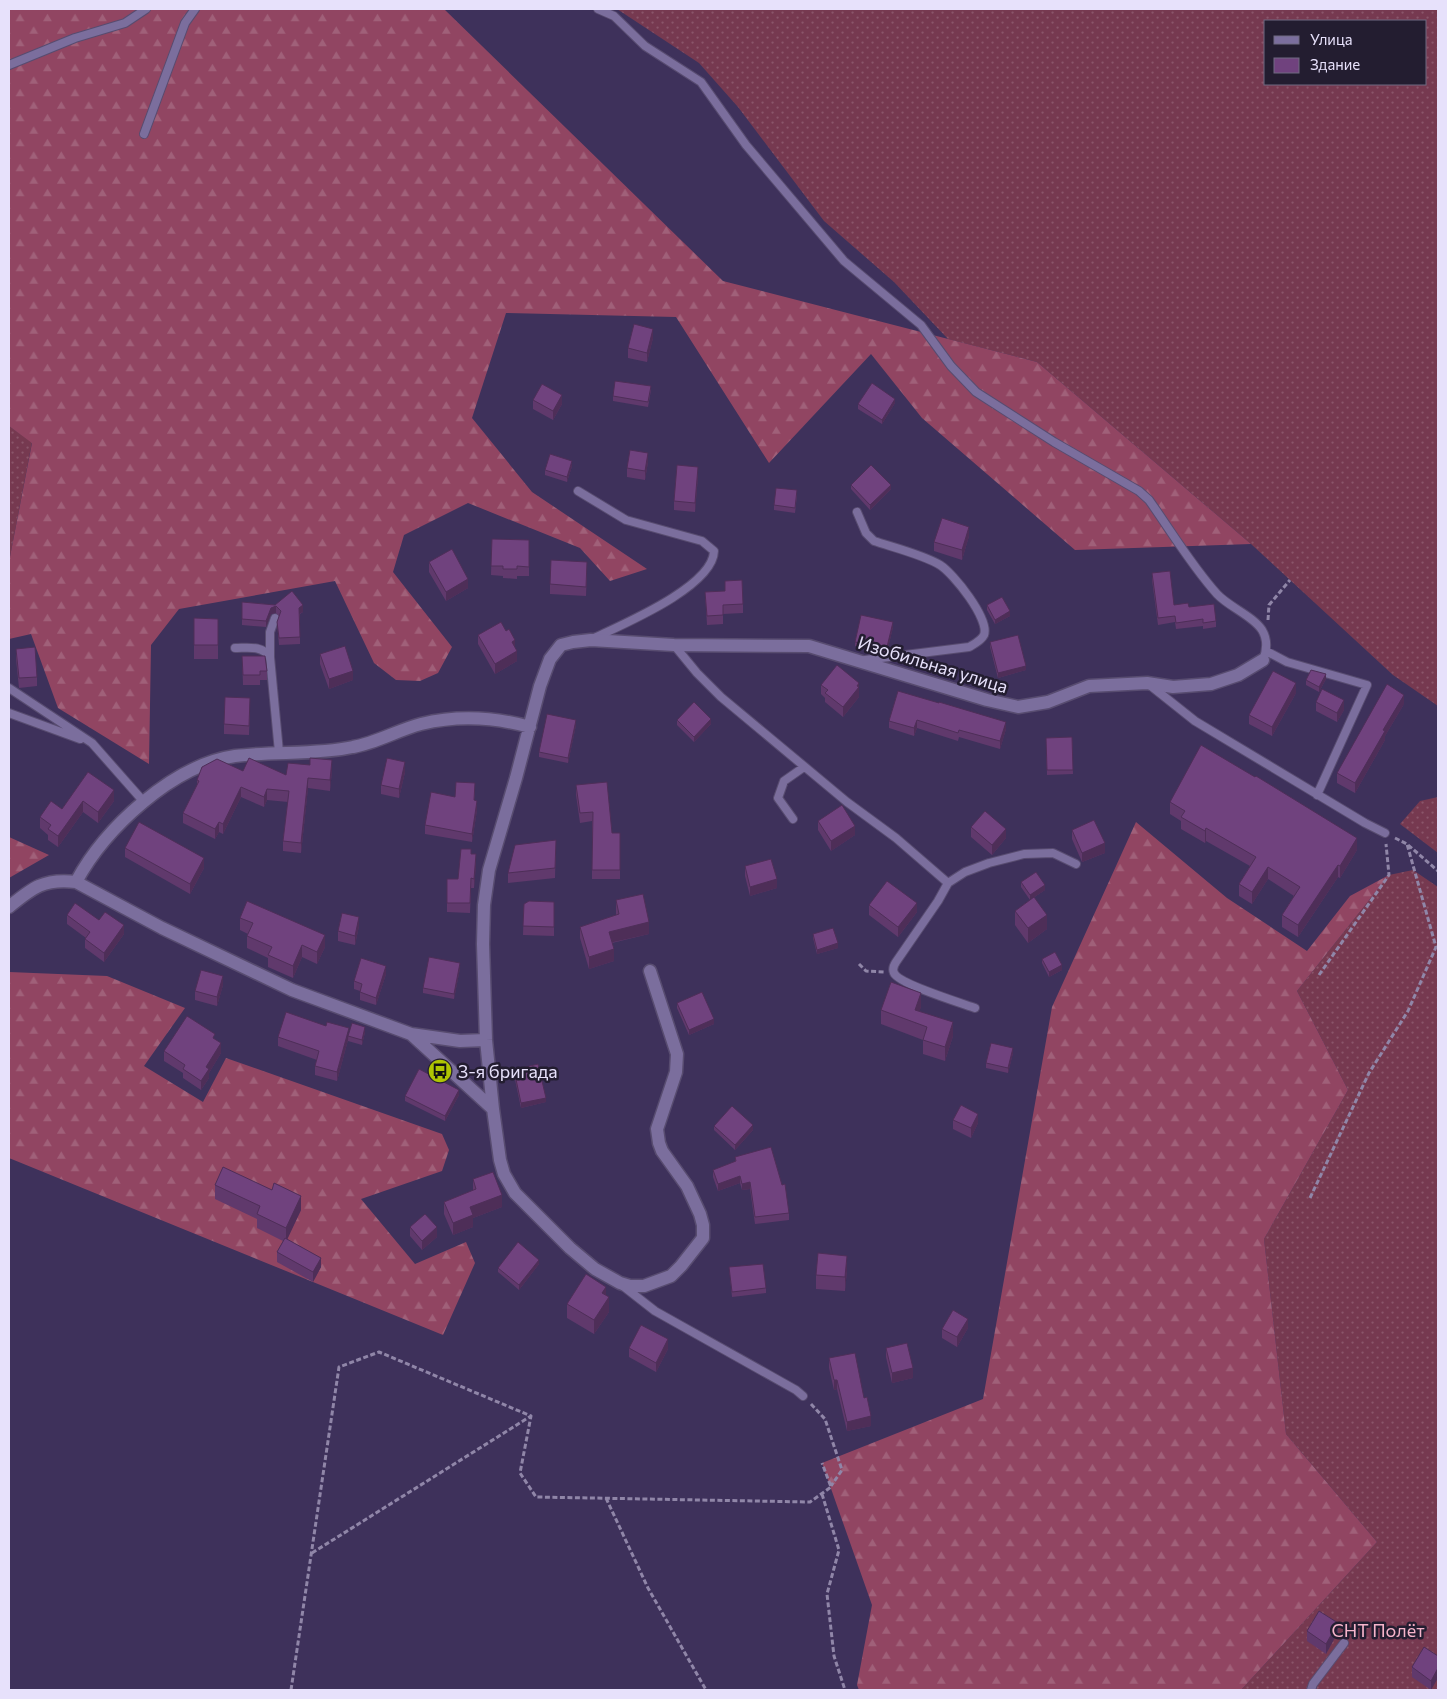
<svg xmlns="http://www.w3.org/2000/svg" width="1447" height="1699" font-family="Commissioner,sans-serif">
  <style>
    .grass { fill: url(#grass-dots); fill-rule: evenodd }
    .forest { fill: url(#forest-firs) }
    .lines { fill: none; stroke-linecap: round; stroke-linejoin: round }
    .service-casing { stroke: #584c70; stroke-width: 10 }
    .minor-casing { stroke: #584c70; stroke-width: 15 }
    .path { stroke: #9086a8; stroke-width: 3; stroke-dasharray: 5 2.5; stroke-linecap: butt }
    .service { stroke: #7b6e9d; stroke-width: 8 }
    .minor { stroke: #7b6e9d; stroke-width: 12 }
    .wall { fill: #60396c }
    .shaded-wall { fill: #4e2e58 }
    .building { fill: #70427e; stroke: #4e2e58 }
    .labels { text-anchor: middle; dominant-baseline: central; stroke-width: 5; stroke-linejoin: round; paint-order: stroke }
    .street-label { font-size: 18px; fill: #e7e1fb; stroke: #231d30 }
    .poi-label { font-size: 18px; fill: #e7e1fb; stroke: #231d30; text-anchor: start }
    .park-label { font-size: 18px; fill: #f6b4ca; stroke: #231d30 }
  </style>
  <defs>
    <pattern id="grass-dots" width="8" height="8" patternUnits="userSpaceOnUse" patternTransform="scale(1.25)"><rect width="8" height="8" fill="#763950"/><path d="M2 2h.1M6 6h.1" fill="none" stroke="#8a556a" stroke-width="1.8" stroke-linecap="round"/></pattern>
    <pattern id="forest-firs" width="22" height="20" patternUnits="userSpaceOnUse" patternTransform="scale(1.25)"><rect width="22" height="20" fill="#914562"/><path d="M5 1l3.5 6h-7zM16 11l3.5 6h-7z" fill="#a06079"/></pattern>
  </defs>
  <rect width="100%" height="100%" fill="#3e315b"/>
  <!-- grass -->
  <path class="grass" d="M617,9H1438V706L1393,675L1251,544L1037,362L948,339L894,282L824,221L738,107L699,63ZM1266,21H1426V84H1266Z
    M9,426L32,442L9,562Z
    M1438,797V853L1400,824L1420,801Z
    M1413,870L1438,887V1690H1241L1377,1542L1286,1434L1264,1239L1348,1090L1297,991L1389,875Z"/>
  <!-- forest -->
  <path class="forest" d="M9,9H444L723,281L1037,362L1251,544L1075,550L922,418L871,354L769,463L676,317L506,313L472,418L532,492L647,569L610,581L580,548L468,503L404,535L393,572L452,647L438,673L420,681L396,680L374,663L335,581L179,609L151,645L149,764L58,708L31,634L9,639V562L32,443L9,426Z
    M1136,822L1227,898L1307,951L1350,896L1389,875L1297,991L1348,1090L1264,1239L1286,1434L1377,1542L1241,1690H859L857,1685L872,1605L822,1463L983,1399L1052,1007Z
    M9,837L49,855L9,878Z
    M9,972L107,976L185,1008L144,1066L203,1102L226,1058L442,1134L449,1150L442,1171L361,1199L415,1264L466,1242L475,1263L443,1335L9,1158Z"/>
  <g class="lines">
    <!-- service casing -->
    <g class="service-casing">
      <path id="service" d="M598,9L614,16L645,46L701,82L746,145L844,261L921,325L951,366L976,392L1054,442L1139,491L1149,500C1171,531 1191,565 1217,594C1229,607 1253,616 1262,630C1268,640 1267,650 1263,660
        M9,65L75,38L125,23L146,9
        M144,134L185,23L195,9
        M578,491L626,520L702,541L714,551C713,587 621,625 592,639
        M857,512L866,533L874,541C892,547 924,555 940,565C953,573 990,619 984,635C981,641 974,644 969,647L865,660
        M674,645L697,673L721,697L847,802L896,838L948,883
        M235,648C248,648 262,645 270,657L279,752
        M1266,651L1287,662L1367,685L1317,795
        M270,657V632L275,618
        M1151,686L1195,721L1365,823L1385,833
        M9,688L92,743L144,802
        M9,713L80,739
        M793,819L778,798L784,781L804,767
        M975,1008C961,1003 899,984 894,973C892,969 894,965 896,962L938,901L948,883L965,872L989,863L1024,854L1053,853L1076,864
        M623,1286L655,1311L796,1390L803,1396
        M1311,1690L1313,1684L1344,1643"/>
    </g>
    <!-- minor casing -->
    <g class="minor-casing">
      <path id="minor" d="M76,882C105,828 173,765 235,756C274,751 316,755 353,747C376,743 398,730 421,724C458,715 494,717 530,727
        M9,907C32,888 44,878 76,882L162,928L292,990L411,1034L460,1041L486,1040
        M411,1034L493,1109L500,1160L504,1174L515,1193L570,1248L595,1269L620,1283L630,1286H644L671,1276L681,1266L703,1238V1225L700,1214L687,1186L662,1151L659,1143L657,1129L676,1072L677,1054L650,971
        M493,1109L486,1040L483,944L484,905L489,870L516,778L540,686L550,659L561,645L573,642L591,640L674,645L809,646L987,700L1018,707L1048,702L1089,686L1147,683L1173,687L1211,684L1238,675L1263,660"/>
    </g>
    <!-- path -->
    <path class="path" d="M1268,620L1269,605L1290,580
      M1395,838L1407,844L1438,871
      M859,964L866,971L884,972
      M1319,975L1389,875L1386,844
      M1310,1198L1369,1073L1408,1011L1436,947L1407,844
      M811,1404L825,1419L842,1470L831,1486
      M822,1494L839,1550L827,1594L834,1656L845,1690
      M606,1498L648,1588L706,1690
      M312,1553L531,1416
      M291,1690L339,1367L379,1352L531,1416L520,1473L536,1497L810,1502L831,1487L822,1463"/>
    <!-- service -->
    <use href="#service" class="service"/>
    <!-- minor -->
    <use href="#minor" class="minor"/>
  </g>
  <!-- wall -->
  <path class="wall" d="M653,338L647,362L628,358V348Z
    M651,390L648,407L613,401V396Z
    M533,400L562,404L553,420L533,409Z
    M895,403L882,424L858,409V404Z
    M648,462L645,480L627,477V468Z
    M572,466L567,482L545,475V470Z
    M698,476L695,512L674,510V501Z
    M851,485L891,489L870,510L851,489Z
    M797,495L795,513L774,510V505Z
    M969,536L962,560L934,551V542Z
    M492,539L529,540V576H517V579L503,578V576L491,575Z
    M429,562L468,588L446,601L429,572Z
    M587,572L586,596L550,594V584Z
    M1152,573L1174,605L1189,607L1216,621V627L1203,629V626L1176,629L1175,622L1158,625L1152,580Z
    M725,581L743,604V613L723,614V624L707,625L705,592L725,591Z
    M242,602L275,605L303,612L300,614V644L279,645L277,622L279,616L276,613L271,614L266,627L242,625Z
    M987,605L1010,616L995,624L987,610Z
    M194,618L218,619V659H194Z
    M893,627L887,652H882L855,646V642Z
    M478,635L515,648L517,661L495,674L478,644Z
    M990,642L1026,670L998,678L990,647Z
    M16,649L37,677V686L19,688L16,659Z
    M320,654L353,680L329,689L320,664Z
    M242,656L267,671V680H260V685H243Z
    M1326,679L1319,692L1306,685V680Z
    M859,683V697L843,717L825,702V698L821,694V685Z
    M898,691L1006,729L1000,749L959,737L958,741L917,728L914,736L889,728V721Z
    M1296,693L1272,736L1249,724V715Z
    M1316,702L1344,710L1337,722L1316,711Z
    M1404,704L1385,736V740L1355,793L1337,783V773Z
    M250,708L249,735L224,734V724Z
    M677,720L711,724L694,742L677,725Z
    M576,725L568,763L539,757V752Z
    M1072,737L1073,774L1047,775L1046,738Z
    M332,770L330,791L308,788L301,853L283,851V841L288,802L267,800L264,807L241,797L223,834L219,832L215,839L183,823V813L197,787V780L243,771L286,775Z
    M88,772L114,801L98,823L83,812L58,847L48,840V835L40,828V817L62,809Z
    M405,772L399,798L381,794V785Z
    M576,785L612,833H620V879H592V821L580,823L576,795Z
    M475,792L474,800L477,810L472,842L425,834V825L455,797Z
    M1170,802L1357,850L1340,878L1338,877L1298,937L1282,927V915L1294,896L1268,879L1252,904L1239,896V884L1250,866L1206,841L1205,843L1181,829V821L1170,814Z
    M818,821L855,835L831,851L818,830Z
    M971,827L1006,838L992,855L971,837Z
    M1072,830L1105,853L1082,862L1072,839Z
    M556,840L555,878L508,883V873Z
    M125,848L204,868L190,894L125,857Z
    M471,854L476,864L474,888H471L470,913L447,912V879H458Z
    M745,866L777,888L750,896L745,876Z
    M1021,882L1045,890L1030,900L1021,887Z
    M616,900L649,934L612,943L614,961L589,969L580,938V927L616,915Z
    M554,902V936L523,935L524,904Z
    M869,905L917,912L898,937L869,915Z
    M1015,911L1047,929L1028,943L1015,925Z
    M67,915L99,920L124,934L104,962L85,948V939L86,938L67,924Z
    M240,918L325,947L317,964L302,957L293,978L268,967V958L247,948V936L248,934L240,930Z
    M359,926L355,945L338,941V931Z
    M813,934L838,948L817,954L813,938Z
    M1042,959L1062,970L1049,977L1042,963Z
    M460,968L454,999L423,993V988Z
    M386,974L376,1005L360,1000V991L354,989V981Z
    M223,985L217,1006L195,1000V991Z
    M677,1003L714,1024L689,1035L677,1008Z
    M921,1007L919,1011L953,1036L945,1061L923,1054V1040L881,1024V1010Z
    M365,1032L362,1045L348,1041V1040L337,1081L315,1075V1066L317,1060L278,1046V1037L349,1034Z
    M215,1039L221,1053L209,1073V1078L201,1090L183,1078V1073L164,1061V1051Z
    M1013,1053L1008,1073L986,1068V1063Z
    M514,1070L546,1102L521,1108L514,1075Z
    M459,1095L445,1121L405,1101V1096Z
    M953,1120L978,1123L971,1138L953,1129Z
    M714,1126L753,1130L735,1150L714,1130Z
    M735,1157L789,1213V1220L755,1224L750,1189L742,1190L740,1183L718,1191L713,1177V1170L735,1162Z
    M473,1179L502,1207L473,1218V1227L453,1235L444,1214V1202L473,1191Z
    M215,1185L301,1210L287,1239L321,1267L313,1282L277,1262V1252L283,1241L257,1228V1219L215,1199Z
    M410,1227L437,1237L422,1250L410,1236Z
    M539,1264L519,1290L498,1272V1268Z
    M729,1267L766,1288V1293L732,1297Z
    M847,1270L845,1291L816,1289V1275Z
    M606,1296L609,1312L594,1334L567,1318V1304Z
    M968,1328L957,1347L942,1338V1329Z
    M629,1348L668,1349L656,1372L629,1357Z
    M886,1348L913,1378L892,1383L886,1357Z
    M829,1358L864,1398L871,1426L847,1431L837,1389L834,1390L829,1368Z
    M1307,1631L1338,1632L1326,1654L1307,1641Z
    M1438,1656L1431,1690L1412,1677V1667Z"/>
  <!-- shaded-wall -->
  <path class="shaded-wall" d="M653,329V338L647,362V353Z
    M562,395V404L553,420V411Z
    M895,399V403L882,424V420Z
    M648,453V462L645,480V471Z
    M572,461V466L567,482V477Z
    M698,467V476L695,512V503Z
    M891,485V489L870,510V505Z
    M969,527V536L962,560V550Z
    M587,562V572L586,596V587Z
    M468,579V588L446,601V592Z
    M303,605V612L299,614V608Z
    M276,606V613L271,614L266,627V621L271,608Z
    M1010,611V616L995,624V620Z
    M893,622V627L887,652V647Z
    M515,640V650L512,642Z
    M517,651V661L495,674V664Z
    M1026,666V670L998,678V673Z
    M353,671V680L329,689V679Z
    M1326,674V679L1319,692V687Z
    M859,683V697L843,717V707Z
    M1296,683V693L1272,736V727Z
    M1404,695V704L1385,736V740L1355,793V783L1383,730Z
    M1344,700V710L1337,722V713Z
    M711,719V724L694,742V737Z
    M576,720V725L568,763V758Z
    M917,720V728L914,736V728Z
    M1006,722V729L1000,749V741Z
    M332,760V770L330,791V780Z
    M405,762V772L399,798V789Z
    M308,778V788L301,853V843Z
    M241,787V797L223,834V824Z
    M267,789V800L264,807V797Z
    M114,790V801L98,823V812Z
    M83,801V812L58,847V836Z
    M477,801V810L472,842V834Z
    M219,822V832L215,839V829Z
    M855,826V835L831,851V841Z
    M1206,828V841L1205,843V831Z
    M1006,829V838L992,855V845Z
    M1357,838V850L1340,878V866Z
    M1105,843V853L1082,862V853Z
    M476,854V864L474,888V879Z
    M204,858V868L190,894V884Z
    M1338,865V877L1298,937V925Z
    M1268,867V879L1252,904V892Z
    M777,879V888L750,896V887Z
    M1045,885V890L1030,900V895Z
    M917,903V912L898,937V927Z
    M1047,915V929L1028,943V928Z
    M359,917V926L355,945V936Z
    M649,922V934L609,943V932Z
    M124,925V934L104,962V953Z
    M325,935V947L317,964V952Z
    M838,943V948L817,954V950Z
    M302,945V957L293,978V966Z
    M614,949V961L589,969V957Z
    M460,963V968L454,999V994Z
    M1062,965V970L1049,977V972Z
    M386,966V974L376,1005V998Z
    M223,976V985L217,1006V997Z
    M921,993V1007L915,1024V1010Z
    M714,1019V1024L689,1035V1030Z
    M953,1022V1036L945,1061V1047Z
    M365,1027V1032L362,1045V1040Z
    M349,1028L348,1040L337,1081V1072Z
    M221,1043V1053L209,1073V1078L201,1090V1081L206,1067Z
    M1013,1048V1053L1008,1073V1068Z
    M459,1090V1095L445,1121V1116Z
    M546,1098V1102L521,1108V1103Z
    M978,1114V1123L971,1138V1128Z
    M753,1125V1130L735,1150V1145Z
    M740,1176V1183L718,1191V1184Z
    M750,1182V1189L742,1190V1184Z
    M502,1195V1207L473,1218V1227L453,1235V1223L470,1207Z
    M301,1196V1210L286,1242V1228Z
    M437,1227V1237L422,1250V1241Z
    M847,1256V1270L845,1291V1277Z
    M321,1258V1267L313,1282V1272Z
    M539,1260V1264L519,1290V1285Z
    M606,1287V1301L602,1293Z
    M609,1297V1312L594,1334V1320Z
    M968,1319V1328L957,1347V1337Z
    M668,1339V1349L656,1372V1363Z
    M913,1368V1378L892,1383V1373Z
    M834,1380H837V1389L834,1390Z
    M871,1416V1426L847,1431V1422Z
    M1338,1623V1632L1326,1654V1644Z
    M1438,1668V1678L1431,1690V1681Z"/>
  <!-- building -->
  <path class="building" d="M634,324L653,329L647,353L628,348Z
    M615,381L651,386L648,402L613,396Z
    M872,383L895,399L882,420L858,404Z
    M542,384L562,395L553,411L533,400Z
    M630,450L648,453L645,471L627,468Z
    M550,454L572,461L567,477L545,470Z
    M677,465L698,467L695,503L674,501Z
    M871,465L891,485L870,505L851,485Z
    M776,488L797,490L795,508L774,505Z
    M942,518L969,527L962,550L934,542Z
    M492,539L529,540V567L517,566V569H503V566H491Z
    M452,549L468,579L446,592L429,562Z
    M551,560L587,562L586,587L550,584Z
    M1170,571L1174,605L1188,603L1189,607L1214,604L1216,621L1203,623V619L1176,623L1175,616L1158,618L1152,573Z
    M742,580L743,604L723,605V615L707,616L705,592L725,591V581Z
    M292,591L303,605L299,608L300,637L279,638L277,622L281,611L276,606L271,608L266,621L242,619V602L275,605Z
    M1002,597L1010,611L995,620L987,605Z
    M861,615L893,622L887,647H882L855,642Z
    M194,618L218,619V645H194Z
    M501,622L506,631L509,629L515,640L512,642L517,651L495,664L478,635Z
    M1018,635L1026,666L998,673L990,642Z
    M345,646L353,671L329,679L320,654Z
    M35,647L37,677L19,678L16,649Z
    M242,656H265L267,671H260V675H243Z
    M837,665L859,683L857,686L859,687L843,707L825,693L828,690L821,685Z
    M1311,670L1326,674L1319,687L1306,680Z
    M1273,671L1296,683L1272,727L1249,715Z
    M1387,684L1404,695L1383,730L1385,731L1355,783L1337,773Z
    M1322,689L1344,700L1337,713L1316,702Z
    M898,691L939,703V702L1006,722L1000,741L959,730L958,733L917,720L914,728L889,721Z
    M225,697L250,698L249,726L224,724Z
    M694,702L711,719L694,737L677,720Z
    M547,714L576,720L568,758L539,752Z
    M1072,737L1073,770H1047L1046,738Z
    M1201,745L1255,777L1256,776L1357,838L1340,866L1338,865L1298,925L1282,915L1300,887L1268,867L1252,892L1239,884L1256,857L1206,828L1205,831L1181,817L1185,811L1170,802Z
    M249,758L286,775L288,763L310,765V758L332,760L330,780L308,778L301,843L283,841L289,791L267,789L264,797L241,787L223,824L219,822L215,829L183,813L199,781L197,780L202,767L217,759L243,771Z
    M387,758L405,762L399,789L381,785Z
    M88,772L114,790L98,812L83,801L58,836L48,829L51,825L40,817L51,801L62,809Z
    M456,782L475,783L474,800L477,801L472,834L425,825L431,792L455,797Z
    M607,782L612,833H620V870H592L593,812L580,813L576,785Z
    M842,805L855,826L831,841L818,821Z
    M985,811L1006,829L992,845L971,827Z
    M1094,820L1105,843L1082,853L1072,830Z
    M139,822L204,858L190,884L125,848Z
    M556,840L555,868L508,873L515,845Z
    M461,849H471V854H476L474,879L471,878L470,903H447V879H458Z
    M771,859L777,879L750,887L745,866Z
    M1036,872L1045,885L1030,895L1021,882Z
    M887,881L917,903L898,927L869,905Z
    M643,894L649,922L609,932L614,949L589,957L580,927L619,914L616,900Z
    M1034,897L1047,915L1028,928L1015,911Z
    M247,901L325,935L317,952L302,945L293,966L268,955L272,947L247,936L253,923L240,918Z
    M529,901L554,902V927L523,926L524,904Z
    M75,903L99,920L105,912L124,925L104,953L85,939L90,932L67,915Z
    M342,913L359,917L355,936L338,931Z
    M833,928L838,943L817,950L813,934Z
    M1055,952L1062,965L1049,972L1042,959Z
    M429,957L460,963L454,994L423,988Z
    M361,958L386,966L376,998L360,992L362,984L354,981Z
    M201,970L223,976L217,997L195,991Z
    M891,982L921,993L915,1010L953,1022L945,1047L923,1040L927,1027L881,1010Z
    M702,992L714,1019L689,1030L677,1003Z
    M286,1012L326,1026L327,1022L349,1028L337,1072L315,1066L319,1051L278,1037Z
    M187,1016L215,1034L213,1038L221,1043L206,1067L209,1069L201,1081L183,1069L185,1065L164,1051Z
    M352,1023L365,1027L362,1040L348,1036Z
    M991,1043L1013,1048L1008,1068L986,1063Z
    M538,1064L546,1098L521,1103L514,1070Z
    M419,1069L459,1090L445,1116L405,1096Z
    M961,1105L978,1114L971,1128L953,1120Z
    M732,1106L753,1125L735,1145L714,1126Z
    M771,1147L782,1185L785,1184L789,1213L755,1217L750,1182L742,1184L740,1176L718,1184L713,1170L736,1161L735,1157Z
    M223,1167L272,1190L274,1183L301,1196L286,1228L257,1214L260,1206L215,1185Z
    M493,1172L502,1195L470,1207L473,1215L453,1223L444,1202L476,1189L473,1179Z
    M425,1214L437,1227L422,1241L410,1227Z
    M285,1238L321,1258L313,1272L277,1252Z
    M518,1242L539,1260L519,1285L498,1268Z
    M818,1253L847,1256L845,1277L816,1275Z
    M763,1264L766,1288L732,1292L729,1267Z
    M586,1274L606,1287L602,1293L609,1297L594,1320L567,1304Z
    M953,1310L968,1319L957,1337L942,1329Z
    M641,1325L668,1339L656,1363L629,1348Z
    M907,1343L913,1368L892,1373L886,1348Z
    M855,1353L864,1398L867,1397L871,1416L847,1422L837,1380H834L829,1358Z
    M1319,1611L1338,1623L1326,1644L1307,1631Z
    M1424,1647L1438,1656V1668L1431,1681L1412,1667Z"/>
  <!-- icons -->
  <defs>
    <g id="bus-disc" transform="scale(1.25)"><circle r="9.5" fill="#afc503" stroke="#231d30"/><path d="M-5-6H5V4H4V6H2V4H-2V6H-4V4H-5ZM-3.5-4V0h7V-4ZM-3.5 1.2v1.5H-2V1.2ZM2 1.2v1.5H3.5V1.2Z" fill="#111"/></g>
  </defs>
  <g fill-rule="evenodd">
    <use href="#bus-disc" x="440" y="1071"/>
  </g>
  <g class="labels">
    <!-- street labels -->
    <g class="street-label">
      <text transform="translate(933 664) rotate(17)">Изобильная улица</text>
    </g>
    <!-- poi labels -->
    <g class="poi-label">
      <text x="458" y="1071">3-я бригада</text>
    </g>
    <!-- park labels -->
    <g class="park-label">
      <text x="1378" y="1630">СНТ Полёт</text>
    </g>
  </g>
  <!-- border -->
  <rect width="1447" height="1699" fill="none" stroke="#e7e1fb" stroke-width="20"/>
  <!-- legend -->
  <rect x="1264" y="20" width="162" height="65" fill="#231d30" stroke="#716b81"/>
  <rect x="1274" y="36" width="25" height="8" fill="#7b6e9d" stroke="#716b81"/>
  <text x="1310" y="45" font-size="15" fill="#e7e1fb">Улица</text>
  <rect x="1274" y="58" width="25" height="15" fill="#70427e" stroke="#716b81"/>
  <text x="1310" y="70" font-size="15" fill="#e7e1fb">Здание</text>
</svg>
